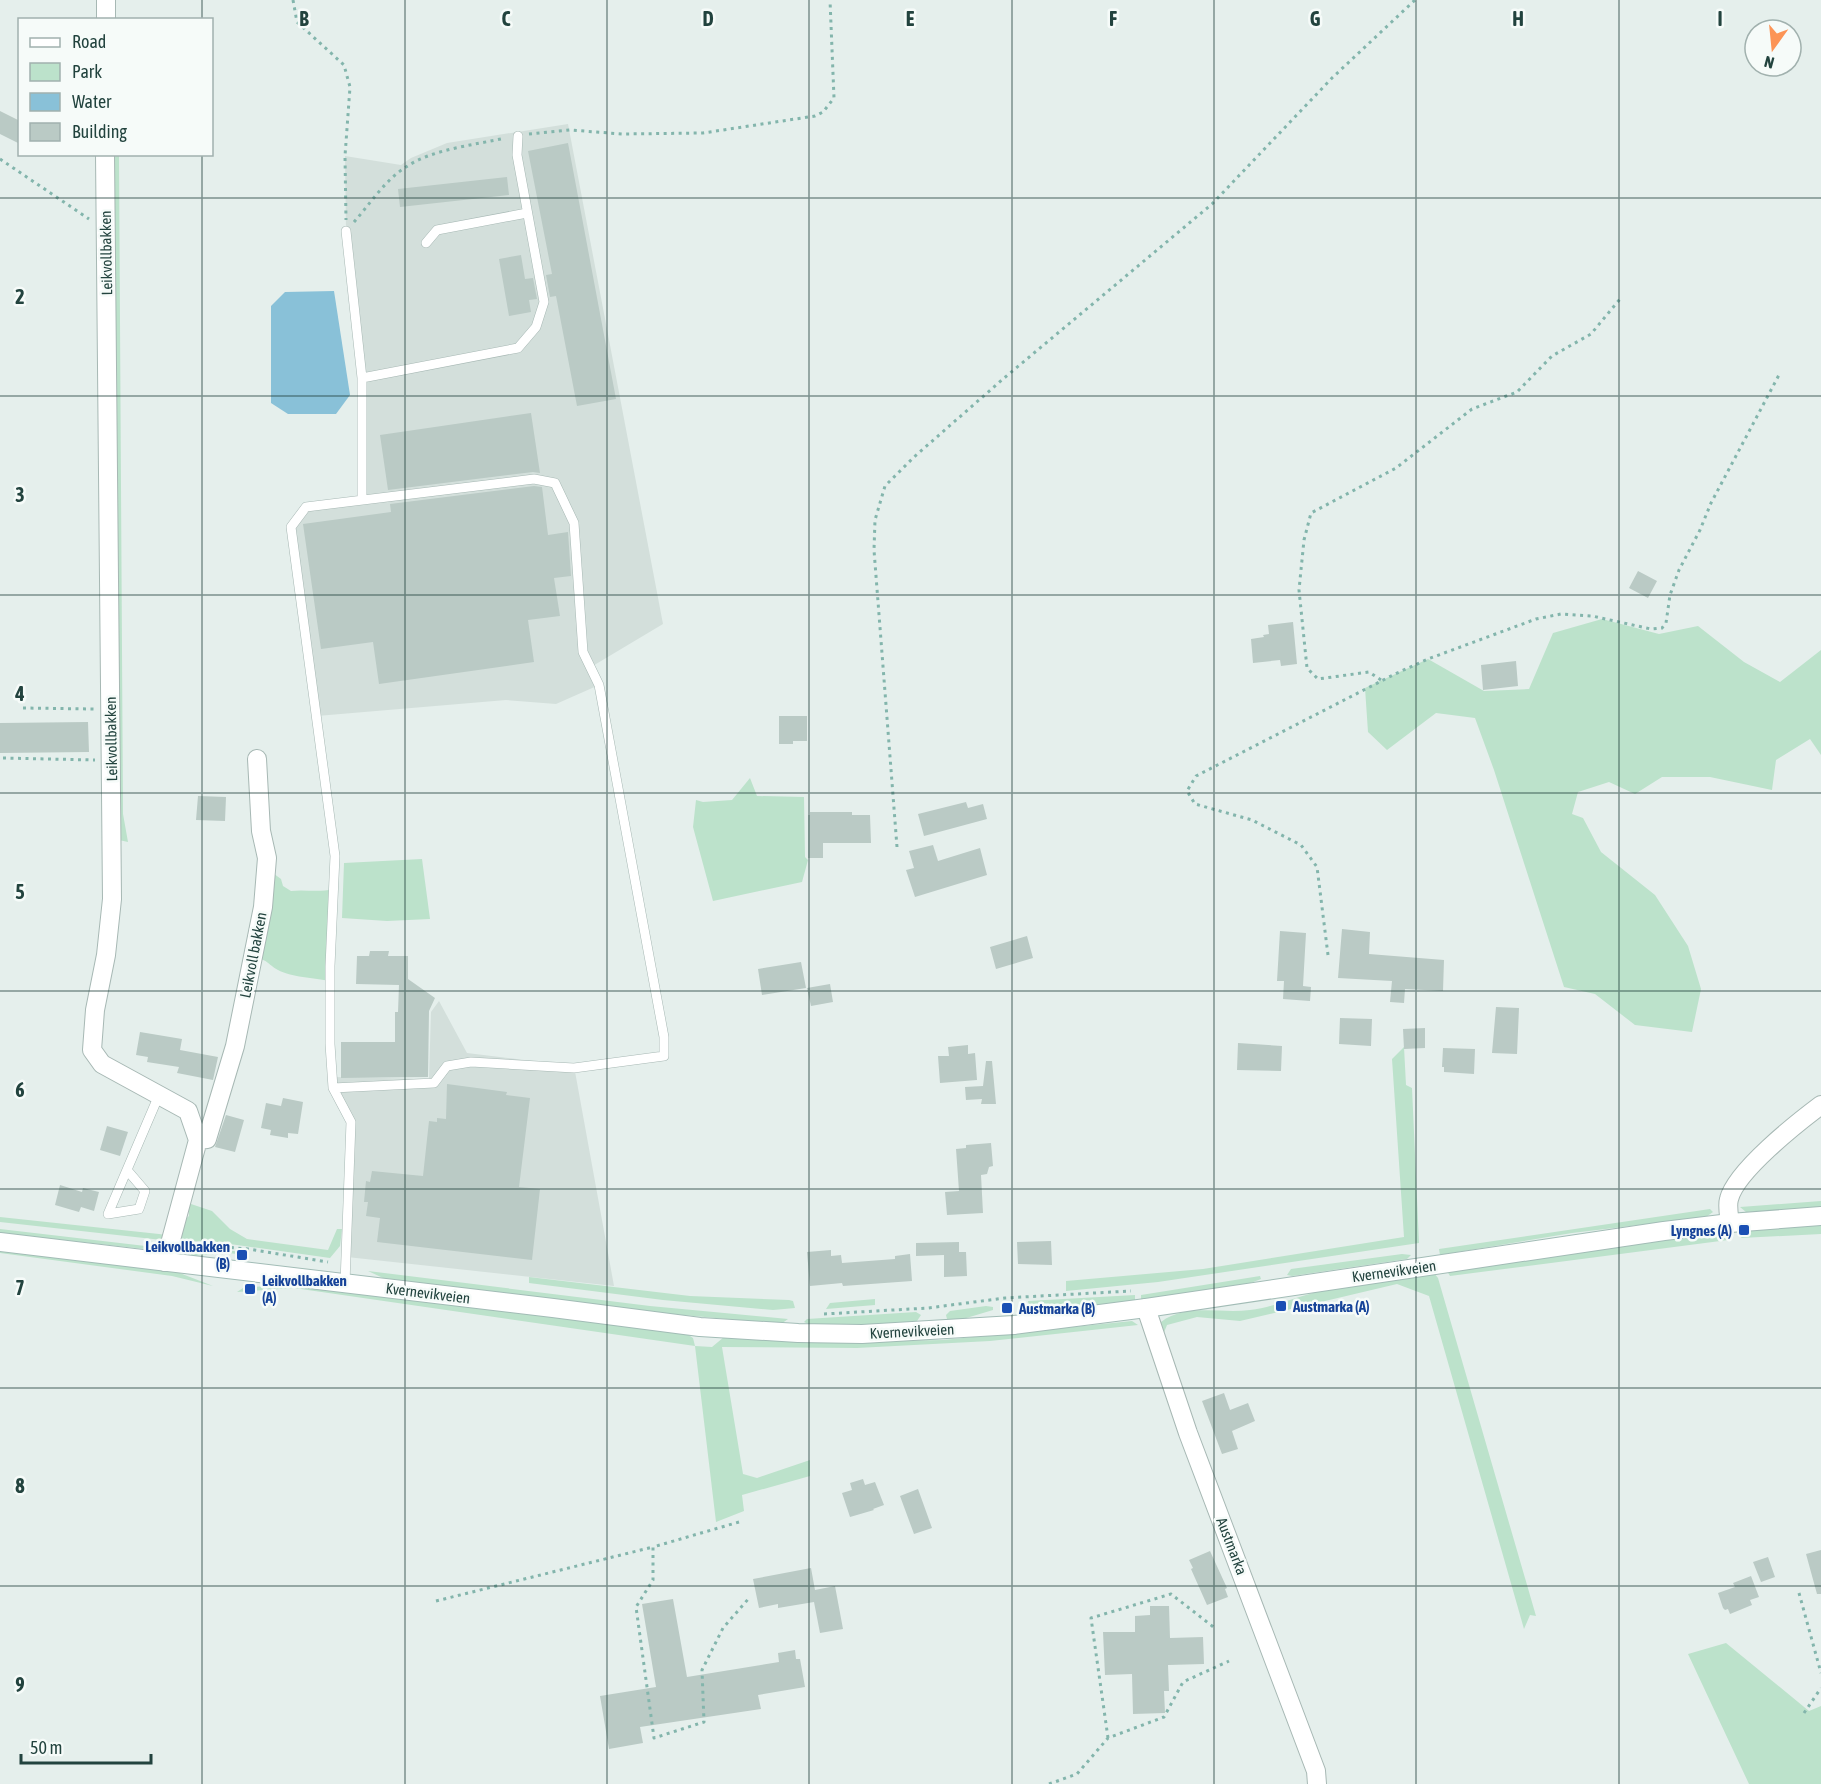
<svg xmlns="http://www.w3.org/2000/svg" width="1821" height="1784" font-family="'Asap Condensed',sans-serif">
  <style>
    .built { fill: #d3dfdb }
    .green { fill: #bce2cb }
    .water { fill: #89c1d8 }
    .building { fill: #bacac5 }
    .lines { fill: none; stroke-linecap: round; stroke-linejoin: round }
    .lane-casing { stroke: #a7b8b4; stroke-width: 10 }
    .street-casing { stroke: #a7b8b4; stroke-width: 20 }
    .secondary-casing { stroke: #a2bcb6; stroke-width: 20 }
    .path { stroke: #83b5ac; stroke-width: 3; stroke-dasharray: 3 4.5; stroke-linecap: butt }
    .lane { stroke: #fff; stroke-width: 9 }
    .street { stroke: #fff; stroke-width: 18 }
    .secondary { stroke: #fff; stroke-width: 18 }
    .grid { fill: none; stroke: #22433e; stroke-width: 1.5; stroke-opacity: 0.55 }
    .transit-dot { fill: #1a4fb4; stroke: #f6fbf9; stroke-width: 2 }
    .labels { text-anchor: middle; dominant-baseline: central; stroke-width: 5; stroke-linejoin: round; paint-order: stroke }
    .street-label { font-size: 15px; fill: #22433e; stroke: #f6fbf9 }
    .transit-label { font-size: 15px; font-weight: bold; fill: #164399; stroke: #f6fbf9; text-anchor: start }
    .grid-label { font-size: 20px; text-anchor: middle; font-weight: bold; fill: #22433e; stroke: #f6fbf9; stroke-width: 5; stroke-linejoin: round; paint-order: stroke }
  </style>
  <rect width="100%" height="100%" fill="#e5efec"/>
  <!-- built -->
  <path class="built" d="M568,124L663,624L591,667L599,685L556,704L506,700L317,716L291,527L306,507L361,500L362,378L346,231L345,156L401,165L411,158L447,143Z
    M439,1001L467,1053L574,1066L614,1286L347,1257L351,1122L332,1077L429,1079L431,1012Z"/>
  <!-- green -->
  <path class="green" d="M105,155H119L123,814L128,842L119,840Z
    M1602,619L1659,634L1698,626L1744,662L1780,682L1821,650V755L1810,739L1776,760L1772,790L1710,777H1662L1635,794L1609,782L1578,792L1572,814L1583,818L1601,852L1655,895L1688,946L1701,989L1692,1032L1635,1025L1595,994L1564,987L1494,770L1475,718L1436,713L1387,750L1368,732L1365,688L1428,659L1484,691L1529,689L1553,633Z
    M750,778L757,796L804,797L805,857L808,860L802,882L713,901L693,827L696,800L703,802L732,800Z
    M422,859L430,919L387,921L342,918L344,863Z
    M266,868L281,879L283,886L291,891C305,889 318,893 333,889L330,981C315,978 290,977 278,970C266,963 269,960 253,957Z
    M1404,1047L1406,1085L1412,1088L1419,1243L1158,1282L1066,1291V1281L1203,1269L1404,1237L1392,1059Z
    M1821,1201V1207L1746,1212L1740,1207Z
    M188,1203L212,1211L230,1229L247,1239L328,1250L337,1229H342L340,1246L330,1258L230,1244L180,1240L183,1221L189,1216Z
    M1710,1209L1713,1212L1706,1217L1572,1233L1440,1255L1439,1249Z
    M0,1217L159,1234L173,1236L171,1241L0,1222Z
    M1821,1225V1234L1741,1238L1747,1229Z
    M0,1229L154,1247L145,1249L0,1233Z
    M1716,1233L1728,1240L1450,1276L1447,1271Z
    M181,1248L234,1251L246,1255L228,1253L193,1256Z
    M0,1249L172,1270L213,1286L172,1276L0,1253Z
    M1402,1254L1411,1255L1407,1259L1292,1276L1287,1275L1291,1269Z
    M368,1271L650,1306L788,1319L781,1324L640,1311L383,1278Z
    M1434,1273L1438,1278L1536,1616L1530,1615L1524,1629L1429,1296L1397,1284L1240,1321L1197,1317L1167,1325L1161,1340L1159,1331L1161,1322C1186,1303 1220,1314 1250,1310C1276,1307 1300,1295 1325,1290C1361,1283 1398,1279 1434,1273Z
    M1260,1276L1261,1279L1248,1284L1141,1301V1295Z
    M529,1277L690,1296L789,1300L793,1301L795,1308L773,1310L663,1300L529,1283Z
    M287,1284L684,1332L693,1338L695,1346L712,1347L724,1337L879,1341L943,1340L1132,1321L1138,1325L990,1341L857,1348L722,1347L743,1474L757,1478L810,1460V1476L742,1495L744,1511L716,1522L695,1346L294,1288L237,1292L243,1288Z
    M1135,1295V1302L1085,1309L1029,1307L1028,1301Z
    M875,1299V1305L826,1309L830,1303Z
    M986,1306L993,1307V1310L953,1322L947,1319L946,1315L950,1311Z
    M916,1312L921,1315L917,1321L911,1323C892,1324 816,1330 804,1322L807,1319Z
    M1726,1643L1809,1711L1821,1706V1784H1749L1688,1654Z"/>
  <!-- water -->
  <path class="water" d="M334,291L350,395L336,414H288L271,403V306L285,292Z"/>
  <!-- building -->
  <path class="building" d="M0,111L20,121V144L0,134Z
    M568,143L616,399L577,406L556,296L550,297L546,275L552,274L528,151Z
    M507,177L509,195L400,207L398,189Z
    M521,255L525,279L533,278L537,299L529,300L531,312L509,316L499,259Z
    M531,413L540,473L533,472L388,490L380,435Z
    M534,486L542,487L548,535L568,532L571,576L554,578L560,616L528,620L534,662L379,684L373,642L321,649L303,524L391,512L390,504Z
    M1638,571L1657,581L1648,598L1629,588Z
    M1293,622L1297,664L1281,666L1280,660L1253,663L1251,639L1264,637L1263,635L1269,634L1268,625Z
    M1516,661L1518,686L1483,690L1481,665Z
    M779,716H807V741H793V744H779Z
    M88,722L89,752L0,753V723Z
    M198,796L226,797L225,821L196,820Z
    M966,802L968,808L983,804L987,819L924,836L918,814Z
    M810,812H852V815H870L871,843H823V858H808V815H810Z
    M933,845L938,861L980,848L987,875L915,897L906,870L914,868L909,851Z
    M1342,929L1370,932L1369,954L1444,960L1443,991L1405,989L1404,1003L1390,1002L1392,981L1338,978Z
    M1280,931L1306,933L1303,986L1311,987L1310,1001L1283,999L1284,981H1277Z
    M1027,936L1033,958L996,969L990,947Z
    M370,951H389L388,956H408V979L435,998L429,1011L428,1077L341,1078V1042H395V1012H398L399,985L356,984L357,956H369Z
    M801,962L806,988L762,995L758,969Z
    M830,984L833,1002L811,1006L807,988Z
    M1496,1007L1519,1008L1517,1054L1492,1053Z
    M1340,1018L1372,1019L1371,1046L1339,1044Z
    M1425,1028V1048L1404,1049L1403,1029Z
    M140,1032L182,1039L180,1050L218,1057L213,1080L177,1073L179,1067L147,1062L148,1057L136,1055Z
    M1238,1043L1282,1046L1281,1071L1237,1070Z
    M968,1045V1054L975,1053L977,1080L940,1083L938,1056H949L948,1047Z
    M1443,1048L1475,1049L1474,1074L1444,1072V1067H1442Z
    M986,1061H992L996,1104H981L982,1099L966,1100L965,1087L983,1086Z
    M447,1084L507,1092L506,1095L530,1098L519,1187L540,1189L532,1260L377,1242L380,1218L366,1216L368,1202H364L366,1181L370,1182L372,1171L423,1176L429,1121L437,1122V1118L446,1119Z
    M283,1098L303,1102L298,1134L288,1133V1138L270,1135L271,1130L261,1128L266,1103L281,1106Z
    M226,1115L244,1120L235,1152L215,1147Z
    M107,1126L128,1132L120,1156L100,1150Z
    M991,1143L993,1166L989,1167L987,1174L981,1175L983,1213L947,1215L945,1192L959,1191L956,1149L966,1148V1145Z
    M60,1185L82,1192L83,1188L99,1192L94,1211L81,1207L79,1212L55,1205Z
    M1051,1241L1052,1265L1018,1264L1017,1242Z
    M959,1242V1252H966L967,1276L944,1277V1255L916,1256V1243Z
    M831,1250V1256L841,1255L842,1263L895,1259V1256L910,1254L912,1281L843,1286L842,1283L810,1286L807,1252Z
    M1224,1393L1230,1410L1248,1403L1255,1421L1232,1431L1238,1449L1222,1454L1202,1401Z
    M863,1479L865,1485L875,1482L884,1505L873,1509L874,1510L850,1517L842,1493L852,1490L850,1483Z
    M918,1489L932,1528L914,1534L900,1496Z
    M1821,1550V1594H1817L1806,1554Z
    M1210,1551L1227,1588L1225,1589L1228,1597L1207,1605L1191,1569L1193,1568L1189,1560Z
    M1768,1557L1775,1577L1761,1582L1753,1562Z
    M811,1568L815,1590L835,1586L843,1629L820,1633L814,1602L778,1608V1604L759,1608L753,1579Z
    M1751,1576L1759,1597L1750,1600L1752,1605L1730,1614L1728,1609L1725,1610L1723,1608L1718,1593L1735,1587L1733,1583Z
    M673,1599L687,1677L779,1662L778,1653L795,1650L796,1659H800L805,1687L758,1695L761,1709L640,1727L643,1743L609,1749L600,1696L656,1687L642,1604Z
    M1150,1606H1169L1170,1638L1203,1637L1204,1664L1168,1665L1169,1691H1164L1165,1713L1133,1714L1132,1674L1105,1675L1103,1632H1135V1616L1150,1615Z"/>
  <g class="lines">
    <!-- lane casing -->
    <g class="lane-casing">
      <path id="lane" d="M346,231L362,378V500
        M426,243L437,230L527,213
        M362,378L518,348L536,327L544,302L517,155L518,136
        M534,479L555,483L574,523L583,652L599,685L664,1037V1056L574,1068L471,1062L447,1066L434,1083L333,1088L330,1044V966L335,856L291,527L306,507Z
        M333,1088L351,1122L345,1283
        M108,1214L159,1095
        M108,1214L139,1209L145,1191L127,1170"/>
    </g>
    <!-- street casing -->
    <g class="street-casing">
      <path id="street" d="M106,20V0
        M105,154L112,899L106,955L95,1010L92,1050L102,1064L188,1111L198,1140L165,1262
        M198,1140L207,1139L235,1046L263,907L267,858L261,831L257,759
        M1730,1223C1729,1215 1727,1206 1729,1199C1736,1171 1797,1123 1821,1105
        M1146,1308L1188,1433L1316,1771L1317,1784"/>
    </g>
    <!-- secondary casing -->
    <g class="secondary-casing">
      <path id="secondary" d="M0,1242L553,1308L700,1327L798,1333L862,1334L1014,1325L1146,1308L1664,1231L1730,1223L1821,1216"/>
    </g>
    <!-- path -->
    <path class="path" d="M293,0L297,22L344,65L350,87L345,156L346,220
      M529,134L570,130L622,134L703,133L815,116L823,112L834,98L830,0
      M0,159L89,219
      M354,222C370,204 385,180 406,167C432,149 475,145 505,138
      M1381,680L1369,672L1318,679L1307,668L1299,590L1304,540L1311,513L1396,468L1472,409L1517,392L1552,356L1591,334L1620,299
      M23,708L94,709
      M3,758L95,760
      M897,847L874,550L875,520L885,486L914,457L1003,379L1212,204L1332,78L1415,0
      M1328,955L1317,867L1301,845L1252,820L1195,804L1187,791L1196,776L1395,674L1428,659L1536,619L1561,614L1592,616L1651,629L1662,628L1666,623L1670,595L1679,570L1700,530L1711,503L1780,373
      M186,1244L248,1249L328,1262
      M824,1314L928,1308L1005,1298L1131,1291
      M739,1522L653,1547V1580L636,1607L654,1738L704,1722L702,1670L723,1628L750,1597
      M1799,1593L1821,1673
      M436,1601L653,1547
      M1804,1713L1821,1688
      M1108,1738L1091,1618L1171,1594L1216,1629
      M1049,1784L1077,1774L1108,1738L1164,1717L1183,1682L1229,1661"/>
    <!-- lane -->
    <use href="#lane" class="lane"/>
    <!-- street -->
    <use href="#street" class="street"/>
    <!-- secondary -->
    <use href="#secondary" class="secondary"/>
  </g>
  <!-- grid -->
  <path class="grid" d="M202,0V20M405,0V1784M607,0V1784M809,0V1784M1012,0V1784M1214,0V1784M1416,0V1784M1619,0V1784M202,154V1784M0,198H1821M0,396H1821M0,595H1821M0,793H1821M0,991H1821M0,1189H1821M0,1388H1821M0,1586H1821"/>
  <!-- markers -->
  <g class="transit-dot">
    <rect x="1738" y="1224" width="12" height="12" rx="3"/>
    <rect x="236" y="1249" width="12" height="12" rx="3"/>
    <rect x="244" y="1283" width="12" height="12" rx="3"/>
    <rect x="1275" y="1300" width="12" height="12" rx="3"/>
    <rect x="1001" y="1302" width="12" height="12" rx="3"/>
  </g>
  <g class="labels">
    <!-- street labels -->
    <g class="street-label">
      <text transform="translate(106 253) rotate(-91)">Leikvollbakken</text>
      <text transform="translate(111 739) rotate(-91)">Leikvollbakken</text>
      <text transform="translate(253 955) rotate(-79)">Leikvoll bakken</text>
      <text transform="translate(1394 1271) rotate(-8)">Kvernevikveien</text>
      <text transform="translate(428 1293) rotate(7)">Kvernevikveien</text>
      <text transform="translate(912 1331) rotate(-3)">Kvernevikveien</text>
      <text transform="translate(1232 1546) rotate(69)">Austmarka</text>
    </g>
    <!-- transit labels -->
    <g class="transit-label">
      <text x="1732" y="1230" text-anchor="end">Lyngnes (A)</text>
      <text x="230" y="1246" text-anchor="end">Leikvollbakken<tspan x="230" dy="17">(B)</tspan></text>
      <text x="262" y="1280">Leikvollbakken<tspan x="262" dy="17">(A)</tspan></text>
      <text x="1293" y="1306">Austmarka (A)</text>
      <text x="1019" y="1308">Austmarka (B)</text>
    </g>
  </g>
  <g class="grid-label">
    <text x="304" y="26">B</text>
    <text x="506" y="26">C</text>
    <text x="708" y="26">D</text>
    <text x="910" y="26">E</text>
    <text x="1113" y="26">F</text>
    <text x="1315" y="26">G</text>
    <text x="1518" y="26">H</text>
    <text x="1720" y="26">I</text>
    <text x="20" y="304">2</text>
    <text x="20" y="502">3</text>
    <text x="20" y="701">4</text>
    <text x="20" y="899">5</text>
    <text x="20" y="1097">6</text>
    <text x="20" y="1295">7</text>
    <text x="20" y="1493">8</text>
    <text x="20" y="1692">9</text>
  </g>
  <!-- legend -->
  <rect x="18" y="18" width="195" height="138" fill="#f6fbf9" stroke="#a1b1ae" stroke-width="1.5"/>
  <rect x="30" y="38" width="30" height="9" fill="#ffffff" stroke="#a1b1ae" stroke-width="1.5"/>
  <text x="72" y="48" font-size="18" fill="#22433e">Road</text>
  <rect x="30" y="63" width="30" height="18" fill="#bce2cb" stroke="#a1b1ae" stroke-width="1.5"/>
  <text x="72" y="78" font-size="18" fill="#22433e">Park</text>
  <rect x="30" y="93" width="30" height="18" fill="#89c1d8" stroke="#a1b1ae" stroke-width="1.5"/>
  <text x="72" y="108" font-size="18" fill="#22433e">Water</text>
  <rect x="30" y="123" width="30" height="18" fill="#bacac5" stroke="#a1b1ae" stroke-width="1.5"/>
  <text x="72" y="138" font-size="18" fill="#22433e">Building</text>
  <!-- north arrow -->
  <g transform="translate(1773 48) rotate(195)"><circle r="28" fill="#f6fbf9" stroke="#a1b1ae" stroke-width="1.5"/>
  <path d="M0-4.5L10 22L0 15L-10 22Z" fill="#fc9456"/>
  <text y="-9" font-size="16" font-weight="bold" text-anchor="middle" fill="#22433e">N</text>
  </g>
  <!-- scale -->
  <path d="M21 1754v9h130v-9" fill="none" stroke="#22433e" stroke-width="3"/>
  <text x="30" y="1754" font-size="18" fill="#22433e" stroke="#f6fbf9" stroke-width="4.5" paint-order="stroke">50 m</text>
</svg>
